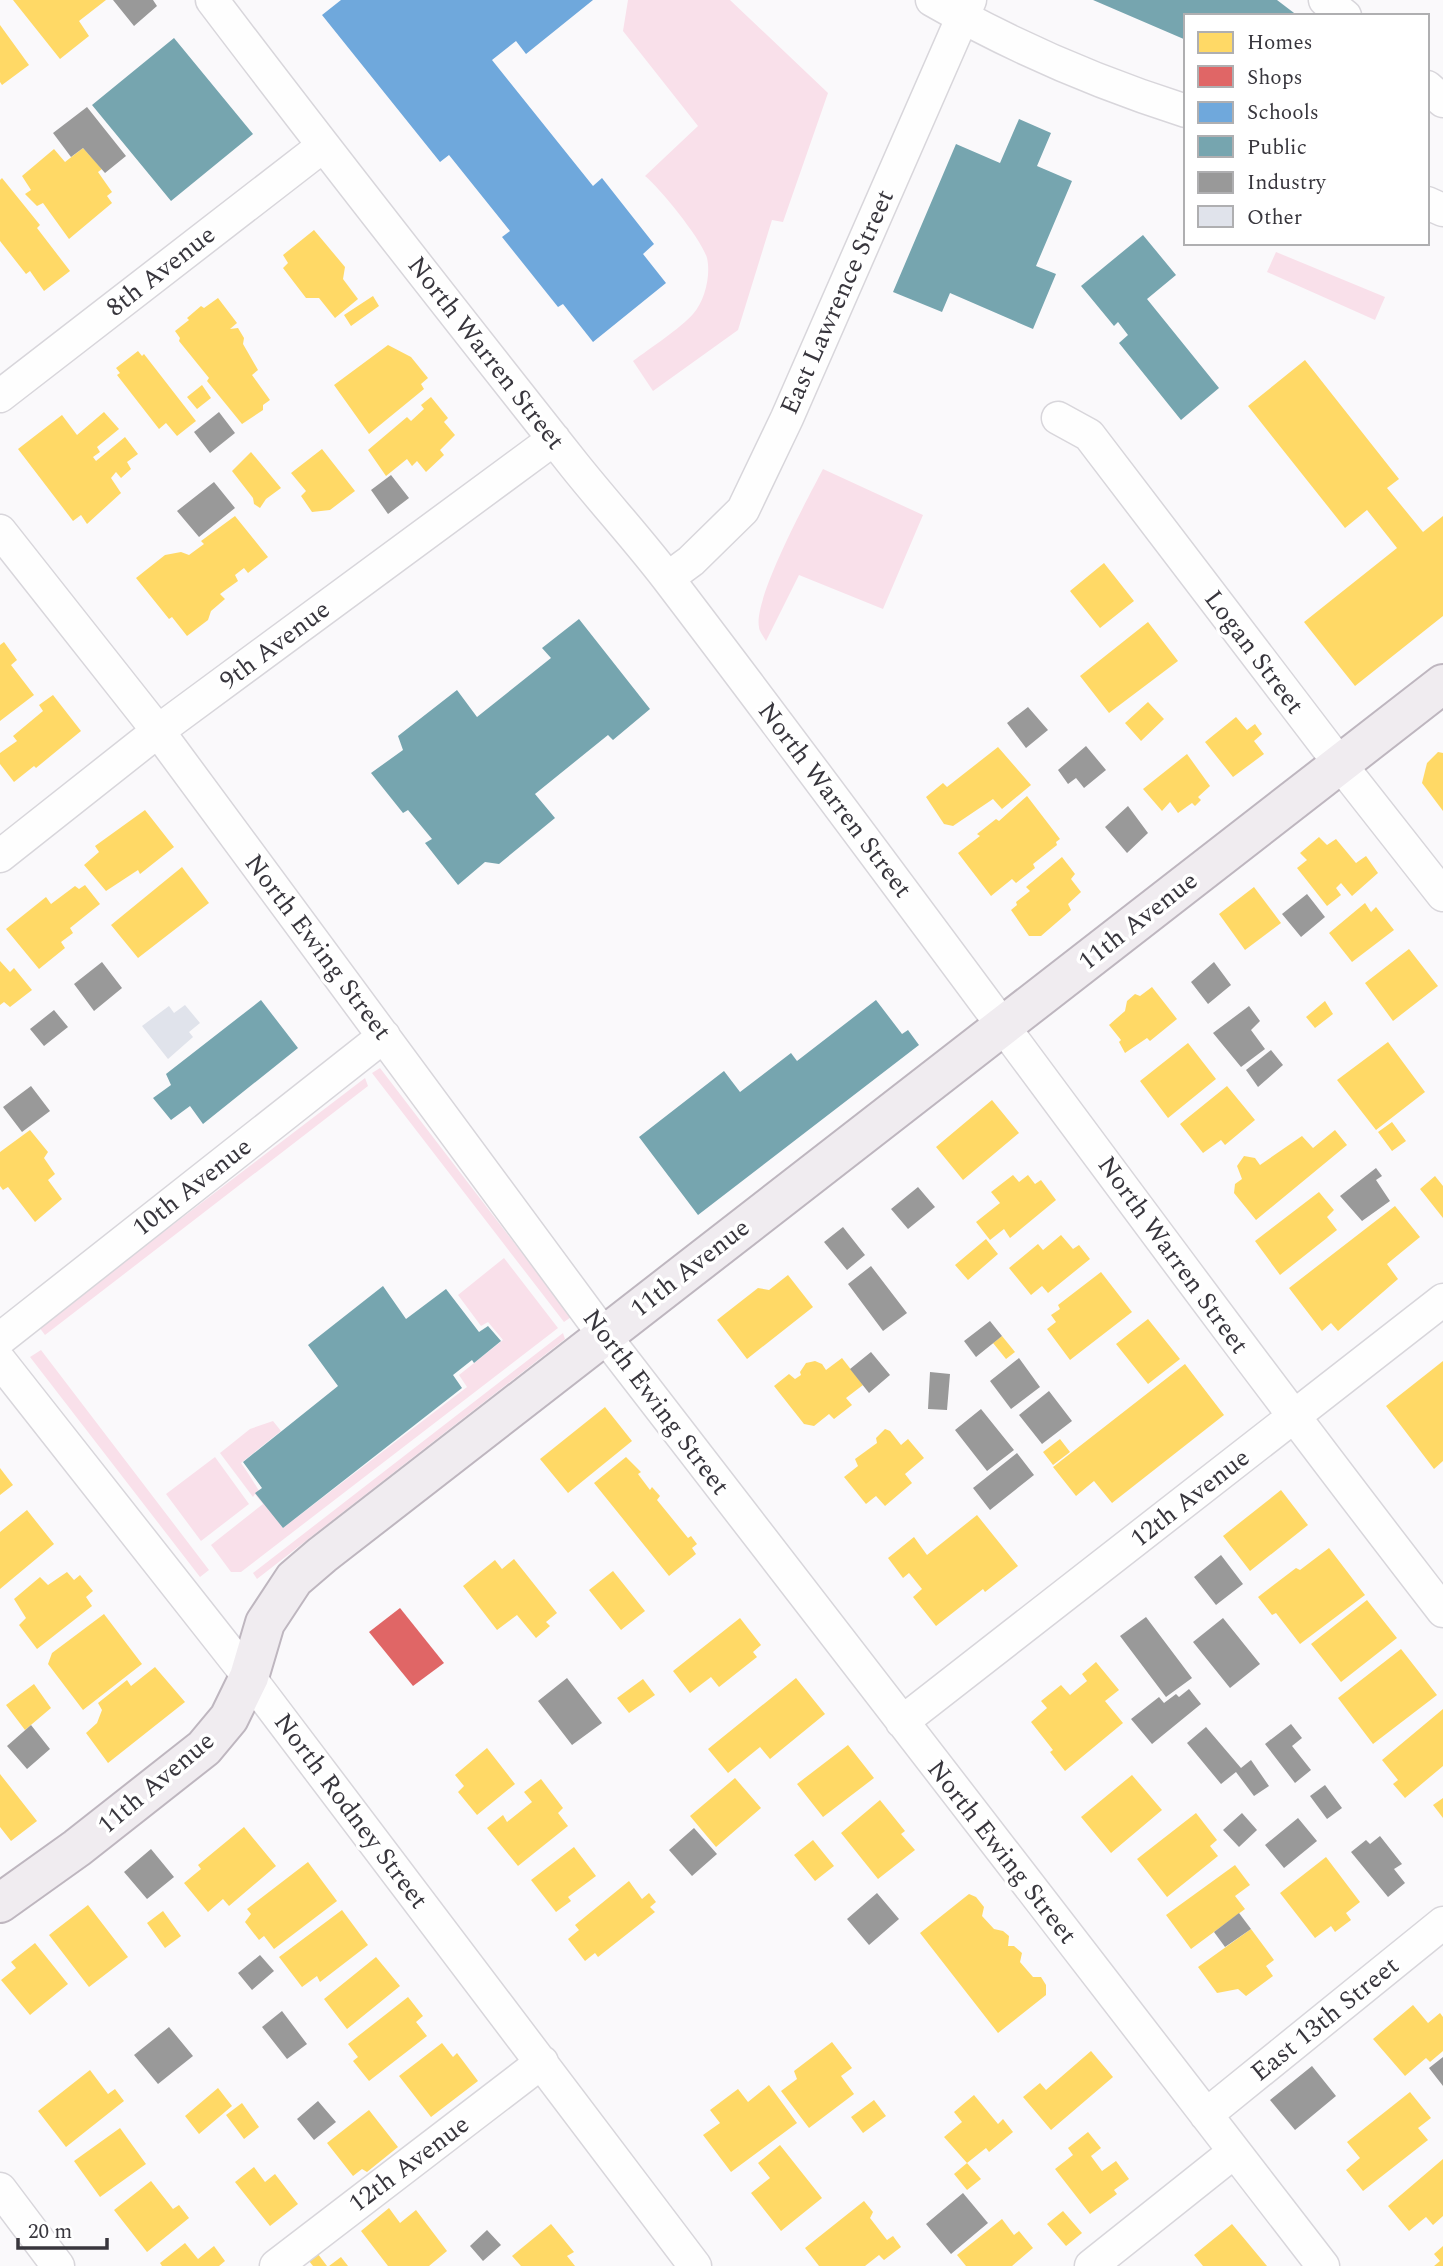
<svg xmlns="http://www.w3.org/2000/svg" width="1443" height="2266" font-family="Spectral,serif">
  <style>
    .green { fill: #f9e0ea }
    .homes { fill: #ffd966 }
    .shops { fill: #e06666 }
    .schools { fill: #6fa8dc }
    .public { fill: #76a5af }
    .industry { fill: #999 }
    .building { fill: #e0e3eb }
    .lines { fill: none; stroke-linecap: round; stroke-linejoin: round }
    .minor-casing { stroke: #d8d6db; stroke-width: 35 }
    .major-casing { stroke: #beb6bf; stroke-width: 42 }
    .minor { stroke: #fefefe; stroke-width: 32 }
    .major { stroke: #f0ecf0; stroke-width: 38 }
    .labels { text-anchor: middle; dominant-baseline: central; stroke-width: 7; stroke-linejoin: round; paint-order: stroke }
    .street-label { font-size: 26px; fill: #38363d; stroke: #fff }
  </style>
  <rect width="100%" height="100%" fill="#faf9fb"/>
  <!-- green -->
  <path class="green" d="M628,0H730L828,93L783,222L772,220L738,330L653,391L633,361C649,349 681,328 693,314C705,301 711,275 707,258C702,240 660,188 645,176L698,126L623,31Z
    M1276,252L1385,297L1375,320L1267,272Z
    M823,469L923,515L883,609L799,575L766,641C764,637 759,631 759,627C753,599 808,498 823,469Z
    M380,1068L571,1317L564,1322L372,1073Z
    M365,1078L368,1086L45,1335L39,1327Z
    M504,1258L558,1328L241,1572H231L211,1545L263,1504L255,1494L253,1497L220,1453L250,1429L273,1421L281,1431L241,1463C257,1485 267,1507 283,1528L467,1387L459,1375L503,1340L488,1322L481,1326L458,1295Z
    M563,1333L565,1339L257,1579L253,1573Z
    M41,1350L209,1570L200,1577L30,1357Z
    M215,1457L249,1504L201,1541L166,1494Z"/>
  <!-- homes -->
  <path class="homes" d="M13,0H106L79,21L89,36L60,59Z
    M0,25L29,65L2,85L0,82Z
    M83,148L102,169L98,172L112,192L107,196L112,203L69,239L43,203L37,206L25,194L31,190L22,176L54,149L65,162Z
    M2,178L40,225L37,228L70,271L44,291L30,271L26,274L0,241V180Z
    M314,230L345,267L343,279L358,299L335,318L319,298H306L283,268L288,263L283,255Z
    M373,296L379,306L351,326L344,315Z
    M218,298L237,323L230,329L238,328L244,338L243,344L258,370L252,375L270,400L263,405V410L242,424L207,381L209,378L179,341L180,338L175,331L189,320L187,318L201,306L204,308Z
    M388,345L411,357L428,378L421,384L424,389L369,434L334,385Z
    M138,351L142,356L144,354L196,421L177,436L166,423L159,429L117,375L120,373L116,368Z
    M1305,360L1399,479L1387,488L1423,532L1443,516V616L1355,686L1304,622L1397,548L1367,510L1345,528L1248,406Z
    M202,385L211,398L197,409L187,397Z
    M431,397L448,418L444,422L455,435L440,450L444,455L426,472L417,461L412,466L407,459L386,476L368,450L407,417L411,421L424,409L421,405Z
    M104,412L119,429L97,447L100,452L93,457L96,461L125,437L138,454L127,462L131,469L121,478L116,472L111,478L121,493L87,524L81,515L73,521L18,449L62,415L77,435Z
    M322,449L355,491L330,510L312,512L301,496L306,491L291,473Z
    M251,452L281,488L266,499L260,508L254,504L253,498L232,471Z
    M235,516L268,557L248,573L244,568L235,575L238,581L220,594L225,599L211,611L208,620L187,636L172,617L169,619L136,578L165,555L181,552L189,555L204,544L201,541Z
    M1104,563L1134,601L1100,628L1070,591Z
    M1148,622L1178,661L1109,713L1080,676Z
    M4,642L17,660L11,665L34,695L0,721V645Z
    M53,695L81,731L36,768L34,766L14,782L0,764V753L17,741L13,736L43,711L39,705Z
    M1148,702L1164,719L1141,741L1125,723Z
    M1236,717L1247,730L1255,724L1262,734L1254,741L1264,754L1233,777L1205,742Z
    M998,747L1031,785L1002,809L993,799L953,826L944,824L926,797L943,783L947,787Z
    M1438,752L1443,753V811L1422,783L1427,763Z
    M1187,754L1210,786L1198,797L1201,800L1195,806L1192,803L1178,813L1170,802L1162,811L1143,789Z
    M1027,796L1060,839L1056,842L1057,845L1033,864L1035,868L1016,883L1012,879L991,896L958,853L980,836L977,834L996,819L999,821Z
    M145,810L174,847L140,874L138,870L106,891L84,865L99,852L95,846Z
    M1319,837L1327,845L1336,839L1356,863L1366,856L1378,873L1352,896L1341,883L1336,888L1341,895L1327,906L1297,868L1307,860L1300,853Z
    M1062,857L1075,874L1071,879L1081,892L1068,904L1071,910L1041,936H1029L1011,910L1017,905L1016,902L1030,891L1026,887Z
    M182,867L209,903L138,958L111,925Z
    M85,885L100,904L70,928L73,933L61,942L65,948L39,969L6,929L46,897L51,904L75,886L79,889Z
    M1254,887L1281,923L1245,950L1219,914Z
    M1365,903L1371,912L1376,907L1394,930L1352,962L1329,933Z
    M1409,949L1438,986L1393,1021L1365,983Z
    M0,961L10,972L14,968L32,990L10,1007L4,1002L0,1005Z
    M1152,987L1177,1019L1150,1041L1147,1038L1125,1053L1119,1042L1121,1040L1109,1025L1125,1011L1127,1001L1135,994L1140,996Z
    M1325,1001L1333,1014L1315,1028L1306,1017Z
    M1388,1042L1425,1092L1376,1130L1337,1080Z
    M1188,1043L1216,1079L1168,1118L1140,1081Z
    M1227,1086L1255,1120L1225,1145L1221,1140L1203,1153L1180,1124Z
    M992,1100L1019,1133L963,1180L936,1147Z
    M1392,1122L1406,1141L1392,1151L1378,1132Z
    M30,1130L48,1152L44,1158L55,1174L48,1180L62,1199L35,1222L8,1187L3,1190L0,1186V1152Z
    M1335,1130L1347,1145L1256,1220L1234,1193L1235,1184L1242,1179L1237,1166L1244,1156L1255,1158L1260,1165L1302,1136L1313,1148Z
    M1013,1175L1019,1182L1028,1175L1035,1184L1041,1180L1056,1200L1010,1238L1004,1229L990,1240L976,1222L1000,1203L991,1192Z
    M1435,1176L1443,1186V1218L1420,1189Z
    M1319,1192L1334,1210L1327,1217L1337,1230L1280,1275L1255,1241Z
    M1395,1206L1420,1237L1387,1264L1398,1279L1338,1331L1331,1323L1322,1331L1289,1288Z
    M1061,1235L1073,1249L1079,1245L1090,1259L1048,1293L1042,1286L1031,1295L1009,1268L1038,1244L1043,1250Z
    M986,1239L998,1254L968,1280L955,1265Z
    M1101,1272L1132,1312L1070,1360L1047,1329L1056,1322L1051,1315L1060,1309L1058,1305Z
    M788,1275L813,1307L747,1359L717,1320L758,1288L769,1290Z
    M1148,1319L1180,1359L1148,1384L1116,1344Z
    M1002,1336L1015,1352L1006,1359L993,1343Z
    M842,1358L863,1385L846,1398L852,1405L834,1419L829,1414L814,1426L804,1424L774,1386L789,1374L795,1379L801,1375L800,1372L806,1363L815,1361L822,1364L826,1370Z
    M1443,1361V1461L1434,1469L1386,1406Z
    M1185,1364L1224,1415L1112,1503L1094,1481L1076,1496L1053,1467Z
    M605,1407L632,1441L568,1493L540,1459Z
    M885,1429L890,1431L901,1445L908,1439L924,1458L905,1474L912,1483L885,1506L876,1496L866,1504L844,1477L858,1466L855,1459L877,1443L876,1438Z
    M1060,1439L1070,1452L1053,1465L1043,1452Z
    M626,1457L641,1472L638,1474L650,1490L652,1487L660,1496L657,1500L688,1538L691,1536L697,1544L692,1548L696,1554L669,1576L594,1483Z
    M0,1468L13,1485L0,1495Z
    M1281,1490L1308,1525L1250,1571L1223,1536Z
    M27,1510L54,1544L0,1589V1532Z
    M977,1515L1018,1566L985,1592L983,1589L936,1626L913,1597L922,1589L909,1573L903,1578L888,1558L914,1537L927,1555Z
    M1329,1548L1365,1595L1300,1644L1276,1613L1272,1615L1258,1597L1296,1568L1300,1570Z
    M514,1559L557,1613L546,1622L550,1626L536,1638L517,1615L497,1630L463,1586L495,1560L502,1569Z
    M613,1571L645,1611L621,1630L589,1590Z
    M67,1572L74,1580L80,1575L93,1591L86,1597L92,1606L37,1649L19,1625L26,1618L14,1599L40,1577L48,1585Z
    M1367,1600L1397,1638L1341,1682L1311,1644Z
    M104,1614L142,1664L83,1710L48,1664L52,1653Z
    M740,1618L761,1645L753,1652L757,1657L719,1687L711,1677L690,1693L673,1671Z
    M1401,1649L1437,1695L1373,1744L1338,1698Z
    M1096,1662L1119,1690L1105,1701L1123,1723L1065,1771L1050,1752L1053,1750L1031,1722L1047,1708L1041,1701L1061,1685L1070,1695L1087,1681L1082,1674Z
    M155,1667L185,1702L108,1763L86,1733L97,1723L102,1710L98,1703L127,1680L131,1686Z
    M796,1678L825,1714L770,1759L760,1747L728,1773L708,1749Z
    M643,1679L655,1695L629,1713L617,1698Z
    M34,1684L51,1708L25,1730L6,1705Z
    M1443,1709V1766L1405,1798L1393,1784L1398,1780L1382,1760Z
    M848,1745L874,1778L823,1817L797,1784Z
    M487,1748L515,1784L477,1815L458,1792L464,1786L455,1775Z
    M0,1774L37,1821L11,1841L0,1827Z
    M1132,1775L1162,1810L1111,1853L1081,1817Z
    M735,1778L761,1808L716,1847L690,1816Z
    M541,1779L563,1808L558,1813L568,1826L518,1866L487,1828L503,1815L507,1822L532,1802L524,1792Z
    M1443,1798V1818L1433,1805Z
    M880,1800L905,1831L901,1834L915,1850L878,1879L841,1833Z
    M1196,1813L1217,1840L1210,1846L1218,1856L1167,1897L1137,1859Z
    M244,1827L276,1866L229,1906L223,1899L208,1912L184,1883L201,1869L198,1865Z
    M813,1840L834,1866L815,1881L794,1855Z
    M574,1847L596,1876L568,1897L571,1901L556,1912L531,1880Z
    M1326,1857L1360,1902L1346,1913L1351,1920L1335,1932L1331,1926L1315,1938L1280,1893Z
    M308,1862L337,1901L274,1949L264,1936L259,1940L245,1922L251,1914L247,1909Z
    M1235,1865L1250,1885L1235,1896L1245,1909L1191,1949L1166,1915Z
    M629,1881L642,1899L649,1893L656,1902L650,1907L655,1912L598,1957L595,1953L585,1961L568,1939L579,1930L575,1925Z
    M969,1894L976,1897L984,1907L982,1916L994,1929L1003,1931L1009,1936L1008,1946H1014L1022,1953L1020,1962L1033,1977H1041L1046,1985V1995L998,2033L920,1933Z
    M88,1905L128,1957L89,1987L49,1935Z
    M342,1910L368,1945L320,1982L317,1976L302,1987L279,1957Z
    M163,1911L181,1936L165,1948L147,1923Z
    M1251,1929L1274,1960L1266,1966L1273,1976L1246,1996L1238,1989L1217,1993L1198,1967Z
    M35,1943L68,1984L30,2015L1,1980L16,1968L11,1962Z
    M376,1957L400,1986L347,2029L324,1999Z
    M408,1997L423,2016L416,2022L427,2036L369,2081L353,2061L358,2057L348,2044Z
    M1413,2005L1428,2023L1440,2013L1443,2017V2051L1430,2062L1426,2058L1405,2076L1373,2039Z
    M832,2042L852,2068L841,2076L854,2094L809,2128L781,2091L797,2079L794,2071Z
    M442,2043L453,2057L457,2053L478,2081L431,2117L399,2076Z
    M1091,2051L1113,2077L1051,2130L1023,2097L1040,2083L1046,2090Z
    M90,2070L108,2094L115,2089L124,2101L66,2147L38,2111Z
    M769,2085L797,2123L731,2172L703,2135L720,2123L710,2110L738,2089L748,2102Z
    M218,2088L232,2106L199,2134L185,2116Z
    M1410,2092L1431,2118L1418,2128L1428,2140L1363,2191L1346,2170L1360,2158L1347,2142Z
    M974,2095L998,2124L1003,2119L1013,2132L989,2152L986,2148L967,2163L944,2137L962,2122L954,2112Z
    M874,2100L886,2116L863,2133L851,2117Z
    M242,2103L259,2127L244,2139L226,2115Z
    M369,2110L398,2147L367,2172L362,2169L353,2176L327,2143Z
    M120,2128L146,2164L100,2197L74,2161Z
    M1088,2132L1101,2148L1091,2156L1102,2171L1116,2161L1129,2179L1114,2190L1117,2194L1090,2214L1055,2169L1073,2155L1068,2148Z
    M780,2145L822,2198L781,2231L751,2193L770,2178L758,2163Z
    M1443,2159V2216L1433,2225L1426,2217L1409,2231L1388,2206Z
    M967,2163L981,2179L967,2190L954,2174Z
    M254,2167L265,2182L275,2174L298,2204L270,2226L235,2182Z
    M151,2181L173,2209L179,2205L189,2218L147,2252L114,2210Z
    M864,2201L873,2212L870,2218L887,2240L893,2236L901,2247L884,2260L879,2255L865,2266H819L805,2248Z
    M389,2208L400,2223L416,2210L447,2251L429,2266H388L361,2231Z
    M1063,2211L1082,2233L1066,2246L1047,2224Z
    M1002,2219L1014,2235L1019,2231L1033,2248L1012,2266H966L957,2255Z
    M551,2224L574,2252L567,2256L575,2266H521L512,2256Z
    M1232,2224L1267,2266H1203L1194,2255Z
    M185,2243L198,2259L214,2246L225,2261L219,2266H162L160,2263Z
    M1443,2246V2266H1434L1440,2261L1434,2254Z
    M318,2254L327,2266H313L309,2261Z
    M341,2257L348,2266H329Z"/>
  <!-- shops -->
  <path class="shops" d="M400,1608L444,1663L413,1686L369,1632Z"/>
  <!-- schools -->
  <path class="schools" d="M341,0H593L526,54L516,41L492,60L593,186L602,178L654,244L643,254L666,283L593,342L563,304L558,307L502,237L510,231L449,155L440,162L322,15Z"/>
  <!-- public -->
  <path class="public" d="M1093,0H1277L1298,16H1186V40Z
    M174,38L253,134L171,201L92,105Z
    M1019,119L1051,133L1037,166L1072,181L1036,266L1056,274L1033,329L950,293L942,312L893,292L956,144L1000,163Z
    M1143,235L1176,275L1147,299L1219,388L1181,420L1119,343L1128,335L1118,322L1114,326L1081,286Z
    M579,619L650,709L613,740L608,735L535,794L555,818L499,864L485,862L458,885L425,843L432,839L408,810L403,813L371,773L403,750L398,736L457,690L477,717L551,658L542,648Z
    M261,1000L298,1048L203,1124L190,1106L171,1120L153,1098L171,1085L166,1074Z
    M876,1000L902,1034L908,1030L919,1045L698,1215L639,1137L724,1071L740,1092L791,1053L797,1061Z
    M383,1286L406,1319L446,1289L479,1332L488,1326L501,1341L474,1363L472,1360L453,1375L462,1388L283,1528L255,1493L262,1488L243,1462L338,1386L308,1345Z"/>
  <!-- industry -->
  <path class="industry" d="M113,0H153L157,6L134,26Z
    M87,107L126,156L105,173L83,148L71,157L53,133Z
    M219,412L235,433L210,453L194,432Z
    M391,475L409,498L388,514L371,490Z
    M214,482L235,508L199,537L177,511Z
    M1028,707L1048,730L1026,748L1007,723Z
    M1086,746L1106,770L1084,788L1076,778L1068,784L1058,770Z
    M1128,806L1148,833L1127,853L1105,827Z
    M1307,894L1325,917L1301,937L1282,914Z
    M102,962L122,988L94,1011L74,984Z
    M1214,962L1231,985L1208,1004L1191,982Z
    M1249,1006L1260,1021L1251,1030L1265,1049L1241,1067L1213,1033Z
    M54,1010L68,1027L44,1046L30,1029Z
    M1271,1050L1283,1065L1258,1087L1246,1070Z
    M31,1086L50,1111L22,1132L3,1107Z
    M1376,1168L1382,1176L1376,1180L1390,1201L1362,1221L1340,1196Z
    M918,1187L935,1207L908,1229L891,1209Z
    M843,1227L865,1255L847,1270L824,1242Z
    M871,1266L907,1313L883,1331L848,1284Z
    M990,1321L1002,1336L976,1357L964,1341Z
    M871,1352L890,1375L869,1393L850,1369Z
    M1019,1358L1040,1387L1011,1409L990,1381Z
    M930,1372L950,1374L947,1410L928,1409Z
    M1049,1391L1072,1421L1042,1444L1019,1415Z
    M981,1409L1014,1450L987,1471L955,1430Z
    M1017,1453L1034,1475L990,1510L973,1488Z
    M1221,1555L1243,1584L1216,1605L1194,1577Z
    M1146,1617L1192,1678L1166,1697L1120,1636Z
    M1223,1618L1260,1664L1230,1688L1193,1642Z
    M567,1678L602,1723L572,1745L538,1701Z
    M1189,1689L1201,1704L1152,1744L1131,1719L1159,1697L1164,1703L1176,1694L1179,1697Z
    M1291,1724L1302,1738L1292,1746L1311,1770L1295,1783L1265,1744Z
    M31,1725L50,1749L27,1769L7,1746Z
    M1206,1727L1241,1768L1251,1760L1269,1786L1254,1796L1236,1772L1221,1784L1187,1743Z
    M1325,1785L1342,1808L1327,1819L1310,1796Z
    M1242,1813L1257,1830L1239,1847L1223,1830Z
    M1298,1818L1317,1841L1284,1868L1265,1845Z
    M694,1828L717,1854L692,1876L669,1850Z
    M1380,1836L1402,1864L1394,1869L1405,1883L1388,1897L1351,1852L1366,1840L1370,1844Z
    M151,1849L174,1877L147,1899L124,1872Z
    M877,1893L899,1919L869,1945L847,1919Z
    M1239,1913L1251,1929L1225,1947L1214,1932Z
    M260,1955L274,1971L252,1990L238,1973Z
    M282,2011L307,2044L287,2059L262,2027Z
    M169,2027L193,2056L158,2084L134,2055Z
    M1443,2057V2086L1429,2068Z
    M1312,2066L1336,2096L1295,2130L1270,2100Z
    M318,2101L336,2122L314,2140L297,2119Z
    M963,2193L988,2223L951,2254L926,2224Z
    M487,2230L501,2245L483,2261L470,2246Z"/>
  <!-- building -->
  <path class="building" d="M185,1005L200,1023L189,1032L193,1037L168,1059L142,1026L169,1006L174,1013Z"/>
  <g class="lines">
    <!-- minor casing -->
    <g class="minor-casing">
      <path id="minor" d="M212,0C331,157 453,312 575,466C607,506 642,544 672,584C932,925 1181,1273 1443,1611
        M932,0C1012,46 1098,83 1186,111
        M1325,0L1345,16
        M1427,87L1443,101
        M1427,203L1443,210
        M0,396L323,146
        M1058,418L1089,435L1340,764L1443,895
        M0,531L158,731L604,1335L1323,2266
        M668,578L691,561L743,510L787,418L970,0
        M0,856L158,731L554,439
        M0,1339L384,1036
        M0,1361L249,1677L695,2266
        M902,1722L1443,1300
        M1206,2115L1443,1923
        M0,2189L58,2266
        M276,2266L542,2062
        M1091,2266L1234,2152"/>
    </g>
    <!-- major casing -->
    <g class="major-casing">
      <path id="major" d="M0,1903L77,1848L204,1748L229,1718L249,1677L265,1623L294,1579L322,1555L1443,684"/>
    </g>
    <!-- minor -->
    <use href="#minor" class="minor"/>
    <!-- major -->
    <use href="#major" class="major"/>
  </g>
  <g class="labels">
    <!-- street labels -->
    <g class="street-label">
      <text transform="translate(161 271) rotate(-38)">8th Avenue</text>
      <text transform="translate(837 302) rotate(-66)">East Lawrence Street</text>
      <text transform="translate(486 353) rotate(52)">North Warren Street</text>
      <text transform="translate(275 645) rotate(-37)">9th Avenue</text>
      <text transform="translate(1254 652) rotate(53)">Logan Street</text>
      <text transform="translate(835 800) rotate(53)">North Warren Street</text>
      <text transform="translate(1138 921) rotate(-38)">11th Avenue</text>
      <text transform="translate(318 947) rotate(53)">North Ewing Street</text>
      <text transform="translate(192 1187) rotate(-38)">10th Avenue</text>
      <text transform="translate(1173 1255) rotate(54)">North Warren Street</text>
      <text transform="translate(690 1268) rotate(-38)">11th Avenue</text>
      <text transform="translate(656 1402) rotate(53)">North Ewing Street</text>
      <text transform="translate(1190 1498) rotate(-38)">12th Avenue</text>
      <text transform="translate(156 1783) rotate(-40)">11th Avenue</text>
      <text transform="translate(351 1811) rotate(53)">North Rodney Street</text>
      <text transform="translate(1002 1852) rotate(52)">North Ewing Street</text>
      <text transform="translate(1325 2019) rotate(-39)">East 13th Street</text>
      <text transform="translate(409 2164) rotate(-37)">12th Avenue</text>
    </g>
  </g>
  <!-- legend -->
  <rect x="1184" y="14" width="245" height="231" fill="#ffffff" stroke="#afafb1" stroke-width="2"/>
  <rect x="1198" y="32" width="35" height="21" fill="#ffd966" stroke="#afafb1" stroke-width="2"/>
  <text x="1247" y="49" font-size="21" fill="#38363d">Homes</text>
  <rect x="1198" y="66" width="35" height="21" fill="#e06666" stroke="#afafb1" stroke-width="2"/>
  <text x="1247" y="84" font-size="21" fill="#38363d">Shops</text>
  <rect x="1198" y="102" width="35" height="21" fill="#6fa8dc" stroke="#afafb1" stroke-width="2"/>
  <text x="1247" y="119" font-size="21" fill="#38363d">Schools</text>
  <rect x="1198" y="136" width="35" height="21" fill="#76a5af" stroke="#afafb1" stroke-width="2"/>
  <text x="1247" y="154" font-size="21" fill="#38363d">Public</text>
  <rect x="1198" y="172" width="35" height="21" fill="#999999" stroke="#afafb1" stroke-width="2"/>
  <text x="1247" y="189" font-size="21" fill="#38363d">Industry</text>
  <rect x="1198" y="206" width="35" height="21" fill="#e0e3eb" stroke="#afafb1" stroke-width="2"/>
  <text x="1247" y="224" font-size="21" fill="#38363d">Other</text>
  <!-- scale -->
  <path d="M18 2238v10h89v-10" fill="none" stroke="#38363d" stroke-width="3.5"/>
  <text x="28" y="2238" font-size="21" fill="#38363d" stroke="#ffffff" stroke-width="5" paint-order="stroke">20 m</text>
</svg>
